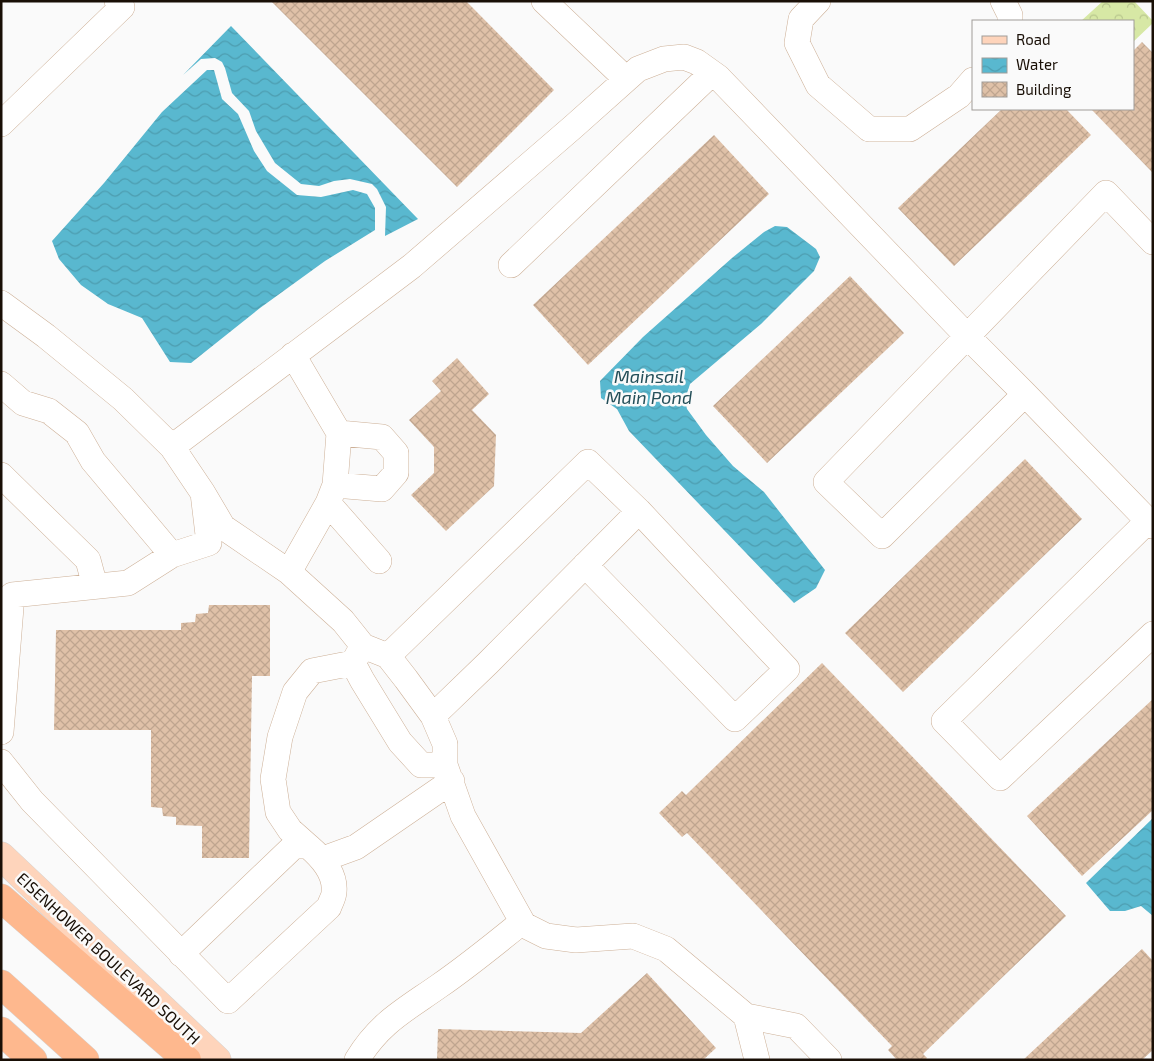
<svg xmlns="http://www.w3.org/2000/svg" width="1154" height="1061" font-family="'Exo 2',sans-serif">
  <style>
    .park { fill: url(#park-crowns) }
    .water { fill: url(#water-waves) }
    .building { fill: url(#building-cross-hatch) }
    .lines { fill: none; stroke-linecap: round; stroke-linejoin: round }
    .minor-casing { stroke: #cdb097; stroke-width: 26 }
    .major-casing { stroke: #d6d4d2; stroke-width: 29 }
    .highway-casing { stroke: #d6d4d2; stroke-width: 29 }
    .minor { stroke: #fff; stroke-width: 25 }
    .major { stroke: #fed4bb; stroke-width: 28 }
    .highway { stroke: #feb88e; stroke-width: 28 }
    .labels { text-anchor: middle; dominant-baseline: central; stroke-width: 5; stroke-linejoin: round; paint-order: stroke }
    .street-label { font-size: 16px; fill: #190f06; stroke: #fafafa }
    .water-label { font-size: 18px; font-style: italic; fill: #244f59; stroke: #fafafa }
  </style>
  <defs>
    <pattern id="park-crowns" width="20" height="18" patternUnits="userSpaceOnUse" patternTransform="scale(1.25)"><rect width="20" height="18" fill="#d7e8a5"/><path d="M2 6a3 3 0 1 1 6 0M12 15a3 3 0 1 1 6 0" fill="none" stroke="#b8c68d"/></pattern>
    <pattern id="water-waves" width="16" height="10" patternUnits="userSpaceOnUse" patternTransform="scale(1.25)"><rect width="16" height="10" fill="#59b8cf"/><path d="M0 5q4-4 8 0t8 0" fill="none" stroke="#4d9db0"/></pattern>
    <pattern id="building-cross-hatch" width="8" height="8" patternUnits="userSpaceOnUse" patternTransform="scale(1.25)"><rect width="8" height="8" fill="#dfc1a8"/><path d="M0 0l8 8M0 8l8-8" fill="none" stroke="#bfa58f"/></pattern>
  </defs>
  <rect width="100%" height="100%" fill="#fafafa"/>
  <!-- park -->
  <path class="park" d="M1103,1H1134L1153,21V23L1133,42V21H1081Z"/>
  <!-- water -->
  <path class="water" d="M231,26L418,219L385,236L386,207L377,189L372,184L350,179L334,181L319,186L301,184L275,163L256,131L249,111L232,93L225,68L222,62L215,58L201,59L183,75Z
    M207,70H214L222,99L238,114L254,151L267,171L297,195L321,197L353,190L367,194L375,208V230L325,261L260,308L191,363L170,362L142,318L108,304L81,285L59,259L52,241L104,183L162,112Z
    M775,226L787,227L816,249L820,257L814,271L761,324L690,384L685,400L687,409L706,435L733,466L764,492L825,570L816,588L794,603L629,431L617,409L601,398L600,381L643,337L732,258L764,232Z
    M1153,818V916L1141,906L1125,911H1110L1086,883Z"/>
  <!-- building -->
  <path class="building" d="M271,1H466L554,90L457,187Z
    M1142,42L1153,53V173L1091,109H1133V51Z
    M1002,109H1066L1091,135L954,266L898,208Z
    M714,135L769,194L588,365L533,305Z
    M850,276L904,333L767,463L713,406Z
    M457,358L489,394L472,410L496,435L494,486L446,531L411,495L434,473V447L409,420L441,391L432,381Z
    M1025,459L1082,519L903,692L845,633Z
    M209,605H270V676H252L249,858H202V826L176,825V817L163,816L162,808L151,807V730H54L56,630H181V623L195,622L196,614L208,613Z
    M822,663L1066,916L923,1054L927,1058L925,1060H897L888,1050L892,1046L687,833L682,837L659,813L682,791L686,795Z
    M1153,699V810L1082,876L1027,816Z
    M1142,949L1153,961V1050L1142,1060H1023Z
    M647,973L716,1048L703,1060H437L438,1029L581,1033Z"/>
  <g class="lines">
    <!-- minor casing -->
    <g class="minor-casing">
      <path id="minor" d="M544,1L625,78
        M818,1L801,19L797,43L818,85L869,129H910L959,96L973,80
        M1003,1L1010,15V21
        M1,124L122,7L117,1
        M511,265L712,73
        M1,303L46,336L123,399L172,447L412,266L573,127L638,69L664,59L684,57L697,62L718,77L968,337L1025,394L1153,526
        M1,384L23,403L49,411L77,433L93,461L172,555
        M1025,394L882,536L826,482L1106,193L1153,242
        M1,475L88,560L95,586
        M335,485L382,489L396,473V453L382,437L339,433
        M203,493L223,527L289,572L343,621L363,646L388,656L406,679L433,716L445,744V765L463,816L524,925L546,936L576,940L633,936L666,949L746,1016
        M328,503L379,561
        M1148,521L944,721L1000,778L1153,634
        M585,565L735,719L787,669L639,511
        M289,572L328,503L335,485L339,433L293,355
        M362,647L353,663L362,680L400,742L421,765H445
        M388,656L588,462L639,511L488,663L433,716
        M1,732L12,595L128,583L172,555L209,543L203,493L172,447
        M1,762L32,801L228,1001L329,907C330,903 334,897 334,892C336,873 321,857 308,846H294L181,954
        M308,846L290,830L278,812L273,779L280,737L295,692L312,671L353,663
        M323,859L356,847L452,781
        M357,1060C379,1023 405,1010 439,986C468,966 495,944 522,922
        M757,1060L746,1016L796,1026L829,1060"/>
    </g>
    <!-- major casing -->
    <g class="major-casing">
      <path id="major" d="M1,856L217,1060"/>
    </g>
    <!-- highway casing -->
    <g class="highway-casing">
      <path id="highway" d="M1,898L187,1060
        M1,984L85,1060
        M1,1031L33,1060"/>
    </g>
    <!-- minor -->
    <use href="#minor" class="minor"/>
    <!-- major -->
    <use href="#major" class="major"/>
    <!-- highway -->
    <use href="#highway" class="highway"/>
  </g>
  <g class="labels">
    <!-- street labels -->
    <g class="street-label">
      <text transform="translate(109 958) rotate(43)">EISENHOWER BOULEVARD SOUTH</text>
    </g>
    <!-- water labels -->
    <g class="water-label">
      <text x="649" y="376">Mainsail<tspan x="649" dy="21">Main Pond</tspan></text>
    </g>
  </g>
  <!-- border -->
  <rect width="1154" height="1061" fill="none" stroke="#190f06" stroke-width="5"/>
  <!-- legend -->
  <rect x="972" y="20" width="162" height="90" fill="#fafafa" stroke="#a09c98"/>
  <rect x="982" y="36" width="25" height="8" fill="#fed4bb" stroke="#a09c98"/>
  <text x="1016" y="45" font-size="15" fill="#190f06">Road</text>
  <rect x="982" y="58" width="25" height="15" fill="url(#water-waves)" stroke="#a09c98"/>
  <text x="1016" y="70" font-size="15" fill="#190f06">Water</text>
  <rect x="982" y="82" width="25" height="15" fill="url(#building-cross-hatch)" stroke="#a09c98"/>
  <text x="1016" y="95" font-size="15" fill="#190f06">Building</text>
</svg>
